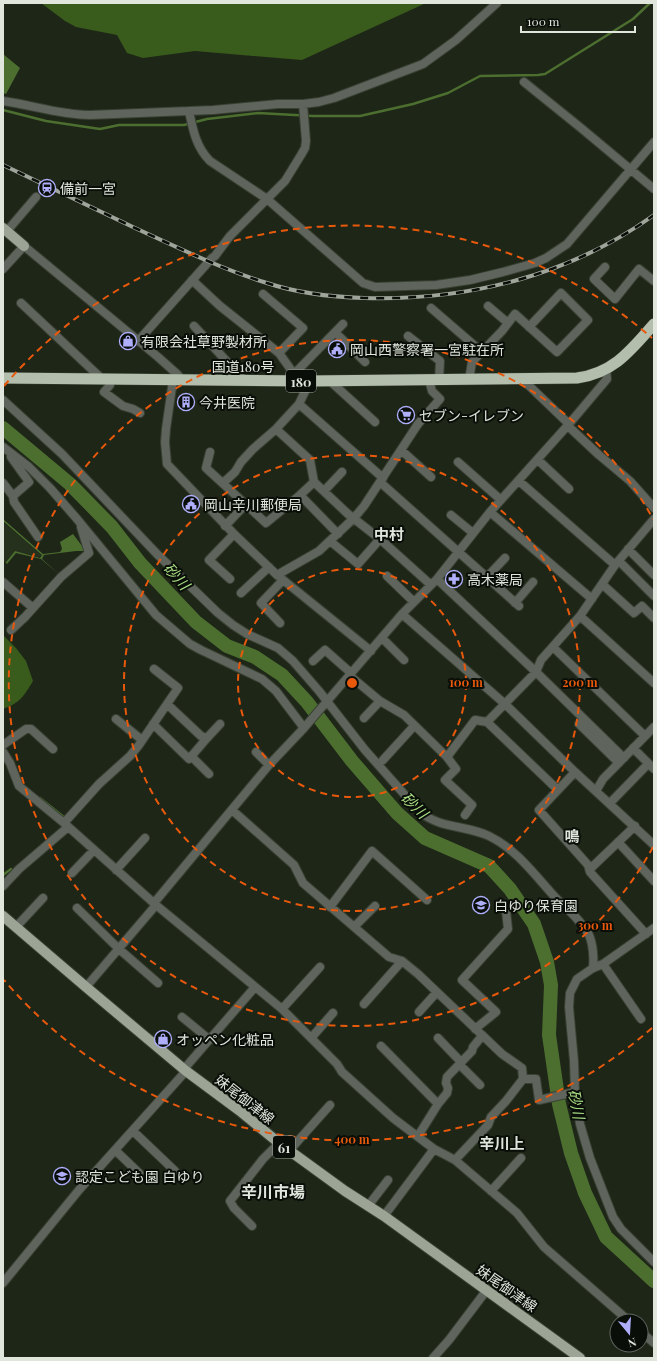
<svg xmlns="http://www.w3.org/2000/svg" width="657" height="1361" font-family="'Playfair Display','Noto Sans JP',serif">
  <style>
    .built { fill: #25311d }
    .forest { fill: #395b1b }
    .water { fill: #4c6f30 }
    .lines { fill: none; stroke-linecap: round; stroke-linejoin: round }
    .stream { stroke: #4c6f30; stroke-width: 2.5 }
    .river { stroke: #4c6f30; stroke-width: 14 }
    .minor-casing { stroke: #394133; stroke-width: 10 }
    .major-casing { stroke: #394133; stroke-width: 12 }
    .highway-casing { stroke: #394133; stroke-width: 12 }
    .minor { stroke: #5f645d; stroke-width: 8 }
    .major { stroke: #9ca595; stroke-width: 10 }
    .highway { stroke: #b3bfac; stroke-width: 11 }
    .rail-casing { stroke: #9fa59a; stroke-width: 4 }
    .rail { stroke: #0a0e08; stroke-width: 2.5; stroke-dasharray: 8; stroke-linecap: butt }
    .ring { fill: none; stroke: #e8590c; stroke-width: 2; stroke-dasharray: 7 5 }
    .labels { text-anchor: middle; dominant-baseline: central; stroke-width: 4; stroke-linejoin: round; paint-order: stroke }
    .shield { fill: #0a0e08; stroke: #a0a59c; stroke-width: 1 }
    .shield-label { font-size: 13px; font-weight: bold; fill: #e0e6dc }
    .poi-label { font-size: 14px; fill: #e0e6dc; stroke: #0a0e08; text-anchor: start }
    .street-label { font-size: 14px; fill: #e0e6dc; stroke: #0a0e08 }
    .neighbourhood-label { font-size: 15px; font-weight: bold; fill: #e0e6dc; stroke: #0a0e08 }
    .water-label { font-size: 15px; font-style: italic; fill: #a9dd84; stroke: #0a0e08 }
    .quarter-label { font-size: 16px; font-weight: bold; fill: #e0e6dc; stroke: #0a0e08 }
    .centre { fill: #e8590c; stroke: #0a0e08; stroke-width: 2 }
    .ring-label { font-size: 12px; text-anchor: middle; font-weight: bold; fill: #e8590c; stroke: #0a0e08; stroke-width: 4; stroke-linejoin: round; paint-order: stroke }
  </style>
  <rect width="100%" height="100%" fill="#1e2618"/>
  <!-- built -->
  <path class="built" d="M3,522L42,555L39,557L15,551L6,561L3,558Z"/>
  <!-- forest -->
  <path class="forest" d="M41,3H426L302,60L195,51L143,58L127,53L117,35L76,27L65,21Z
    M3,635L16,648L26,661L33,681C24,696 20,703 3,709Z"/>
  <!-- water -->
  <path class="water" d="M3,54L20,68L6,94L3,93Z
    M3,519L43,554L60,552L62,549L60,542L73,534L85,550L84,551H76L44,555L42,559L60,575L41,559L16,553L7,564L3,559L6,562L15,551L40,558L42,555L3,521Z"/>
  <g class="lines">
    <!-- stream -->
    <path class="stream" d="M3,110L46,121L100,129L119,125H184L207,119L258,113L313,116H360L413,104L448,93L480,76L538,75L545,74L633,19L650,3
      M40,798L65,818
      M3,875L11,869"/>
    <!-- river -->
    <path class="river" d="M3,428L70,484L112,527L140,563L196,622L227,646L255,657L282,675L307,702L352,761L397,813L425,838L489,866L510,889L534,924L547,962L551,985L549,1035L559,1104L571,1153L585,1193L606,1237L654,1281"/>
    <!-- minor casing -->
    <g class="minor-casing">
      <path id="minor" d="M524,82L581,128L654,189
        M3,101C32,105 60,115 90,115L213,110L278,104H303L319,102L334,98L423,64L456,40L497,3
        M189,111C193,130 196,147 210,161L267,199L363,283L375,287L436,285L470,280L503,272L535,263L546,258L567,244L654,142
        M7,231L36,197
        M605,267L594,279L615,299L639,269L654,281
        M3,269L24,246L158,357L177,374L182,380
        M192,280L220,306L279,353L294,374
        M263,294L303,328L279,353
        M21,303L102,379
        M488,306L508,323
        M431,308L482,352
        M194,326L245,381
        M335,332L365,362
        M408,336L440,361L439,380
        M139,340L212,258L215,256L230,236L285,181L301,155L305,148L306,141L303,104
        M294,378V374L343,324
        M109,379L110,385L104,392L123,406L133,409L140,413
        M522,379L569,424
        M173,380L166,429L165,442L167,464L234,534L277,575L371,651
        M469,380L472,362L502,331L515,314L557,352L588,320L561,293L529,327
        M310,381L299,404L383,478
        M330,381L375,422
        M3,400L62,454L157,554L218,613L233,625L247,634L278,648L293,661L319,691L365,750L420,812C441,829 466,825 489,836C516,849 534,874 554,896C566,908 581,920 589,935C593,944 594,958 593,968
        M568,426L599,455L630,481L654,508
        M276,429L310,460L314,482
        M3,447L29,467L50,488L77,519L156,615L190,644L201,650L262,679L276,691L304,728
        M401,450L431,477
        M210,452L206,468L266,523L300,495L338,534
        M11,457L29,482L13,496L14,502L38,537
        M538,460L569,489
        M458,462L501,500
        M519,481L615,565
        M380,482L519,606
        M3,483L13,496
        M223,483L235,472L241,462L253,449L276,429L299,404
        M324,491L342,472
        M300,495L314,482L348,514L380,539L431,585
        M490,512L592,599
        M451,515L473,533
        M225,526L246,504
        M330,541L358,564L380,539
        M628,549L654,575
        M619,561L654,596
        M277,575L319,551L354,518L364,506L418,424L440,399L432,391L429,380
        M387,576L414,602
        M486,578L505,558
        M230,579L209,560L234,534
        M437,579L536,672L624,758
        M3,582L33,608
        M602,584L634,613L642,606L654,618
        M241,593L269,567
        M515,603L533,582
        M402,614L505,704L575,772L654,845
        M580,616L654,683
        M280,623L261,603L283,580
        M11,630L25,617L61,577L89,553L81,527
        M382,638L404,660
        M553,647L645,736
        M313,661L325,650L351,673
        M349,675L380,701L404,715L447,757L456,769L445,780L472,805L465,815
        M167,704L201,736L207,738L220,724
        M364,718L380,701
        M116,719L142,740
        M487,722L558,790
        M153,724L189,759L207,738
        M579,724L619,763
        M3,745L26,729H31L53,749
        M633,748L654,769
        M3,752L10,763L19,786L64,823L156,905L282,1009L337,1064L342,1072L393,1118L434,1149L455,1160L517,1213L544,1247L629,1321
        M256,752L269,765
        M191,756L209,774
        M447,757L475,720L487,722L536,672L541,660L580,616L615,565L654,519
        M383,760L414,726
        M575,772L539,810L588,865L590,872L646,934
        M596,791L603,779L654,727
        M610,803L648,764
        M232,810L294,865L303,883L389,957L402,961L418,974L502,1054L522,1068L523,1079H536L539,1100L575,1092
        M64,823L99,784L130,756L139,745L178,688L154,669
        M618,842L654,881
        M590,869L635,826
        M116,870L145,838
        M72,873L94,850
        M3,886L19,869L68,827
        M154,903L269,765L304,728L402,614L437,579L490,512L569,424L607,379L606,370
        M330,907L372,851L427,900
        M77,908L119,949L158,983
        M16,927L43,898
        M354,927L375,906
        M654,928L603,964L593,968L577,979L570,993L569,1007L574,1061L575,1092L580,1124L590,1158L613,1217L621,1229L654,1262
        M603,964L641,1019
        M86,987L156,905
        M364,1004L402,961
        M282,1009L320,967
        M419,1012L437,992
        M182,1017L210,1040
        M475,1029L496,1012L462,980L508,929L506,911
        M312,1037L333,1013
        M438,1038L461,1062
        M381,1046L438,1104
        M459,1064L480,1085
        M184,1069L255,987
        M133,1131L175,1171
        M418,1136L438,1104L447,1093L448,1088L446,1083L447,1077L472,1051L473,1047L482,1036
        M115,1150L139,1173
        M289,1151L330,1105
        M455,1160L488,1125L491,1117L506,1101L523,1079
        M491,1191L521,1158
        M368,1206L388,1180
        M384,1216L434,1149
        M252,1226L234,1208L230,1201L263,1159L279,1143
        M3,1283L79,1190L186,1071
        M641,1332L654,1343
        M433,1358L449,1340L486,1291"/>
    </g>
    <!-- major casing -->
    <g class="major-casing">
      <path id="major" d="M3,228L24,246
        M3,916L86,987L186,1071L240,1111L279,1143L345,1191L384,1216L580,1358"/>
    </g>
    <!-- highway casing -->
    <g class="highway-casing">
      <path id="highway" d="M3,378L310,381L577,378C614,373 631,350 654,324"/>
    </g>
    <!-- minor -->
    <use href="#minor" class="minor"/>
    <!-- major -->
    <use href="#major" class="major"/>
    <!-- highway -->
    <use href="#highway" class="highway"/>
    <!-- rail casing -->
    <g class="rail-casing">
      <path id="rail" d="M3,165C47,186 91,207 135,228C179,248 221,269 267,283C297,293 332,297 364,298C467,301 569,276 654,215"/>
    </g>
    <!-- rail -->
    <use href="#rail" class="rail"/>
  </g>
  <!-- distance rings -->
  <g class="ring">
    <circle cx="352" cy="683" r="114"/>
    <circle cx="352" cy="683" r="228"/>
    <path d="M653 847A343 343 0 1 1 653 519"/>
    <path d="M652 1028A457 457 0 0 1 4 980M4 386A457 457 0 0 1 652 338"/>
  </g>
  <!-- icons -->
  <defs>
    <g id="station-ring" transform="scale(0.9)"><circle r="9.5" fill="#0a0e08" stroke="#aeaefb" stroke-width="1.5"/><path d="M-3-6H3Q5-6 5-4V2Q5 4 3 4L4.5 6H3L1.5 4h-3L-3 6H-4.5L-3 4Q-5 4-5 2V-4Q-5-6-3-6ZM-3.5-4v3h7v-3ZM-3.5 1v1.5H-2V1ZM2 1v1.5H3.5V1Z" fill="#aeaefb"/></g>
    <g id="shop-ring" transform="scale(0.9)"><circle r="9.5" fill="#0a0e08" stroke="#aeaefb" stroke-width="1.5"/><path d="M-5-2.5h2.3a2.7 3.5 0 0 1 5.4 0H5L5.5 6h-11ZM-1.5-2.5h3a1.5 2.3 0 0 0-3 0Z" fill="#aeaefb"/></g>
    <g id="civic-ring" transform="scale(0.9)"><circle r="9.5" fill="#0a0e08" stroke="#aeaefb" stroke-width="1.5"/><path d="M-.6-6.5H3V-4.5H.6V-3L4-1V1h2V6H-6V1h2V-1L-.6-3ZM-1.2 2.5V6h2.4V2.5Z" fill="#aeaefb"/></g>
    <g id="building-ring" transform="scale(0.9)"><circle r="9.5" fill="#0a0e08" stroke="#aeaefb" stroke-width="1.5"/><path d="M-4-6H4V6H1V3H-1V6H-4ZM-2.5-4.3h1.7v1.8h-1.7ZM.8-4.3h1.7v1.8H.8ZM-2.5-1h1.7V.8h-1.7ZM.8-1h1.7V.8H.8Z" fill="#aeaefb"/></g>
    <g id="supermarket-ring" transform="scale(0.9)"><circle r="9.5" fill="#0a0e08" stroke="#aeaefb" stroke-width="1.5"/><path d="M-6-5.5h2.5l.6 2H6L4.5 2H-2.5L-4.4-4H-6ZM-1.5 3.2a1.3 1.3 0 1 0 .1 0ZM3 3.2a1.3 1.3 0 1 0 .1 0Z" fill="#aeaefb"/></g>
    <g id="pharmacy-ring" transform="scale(0.9)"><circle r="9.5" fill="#0a0e08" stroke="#aeaefb" stroke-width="1.5"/><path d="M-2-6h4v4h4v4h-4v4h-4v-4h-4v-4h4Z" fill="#aeaefb"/></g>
    <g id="school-ring" transform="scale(0.9)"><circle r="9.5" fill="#0a0e08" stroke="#aeaefb" stroke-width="1.5"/><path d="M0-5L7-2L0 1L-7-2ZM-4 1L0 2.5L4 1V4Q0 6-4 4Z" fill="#aeaefb"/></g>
  </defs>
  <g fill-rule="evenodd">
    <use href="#station-ring" x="47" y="188"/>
    <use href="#shop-ring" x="128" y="341"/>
    <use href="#civic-ring" x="337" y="349"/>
    <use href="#building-ring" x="186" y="402"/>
    <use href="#supermarket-ring" x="406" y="415"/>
    <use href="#civic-ring" x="191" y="504"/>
    <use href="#pharmacy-ring" x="454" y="579"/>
    <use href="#school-ring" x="481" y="905"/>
    <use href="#shop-ring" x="163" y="1039"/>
    <use href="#school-ring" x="62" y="1176"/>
  </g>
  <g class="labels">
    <!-- shield labels -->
    <g class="shield">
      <rect x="286" y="370" width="30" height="22" rx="3"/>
      <rect x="273" y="1136" width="22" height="22" rx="3"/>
    </g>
    <g class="shield-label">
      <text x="301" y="381">180</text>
      <text x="284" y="1147">61</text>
    </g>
    <!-- poi labels -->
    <g class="poi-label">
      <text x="60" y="188">備前一宮</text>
      <text x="141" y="341">有限会社草野製材所</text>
      <text x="350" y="349">岡山西警察署一宮駐在所</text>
      <text x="199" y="402">今井医院</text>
      <text x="419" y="415">セブン-イレブン</text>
      <text x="204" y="504">岡山辛川郵便局</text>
      <text x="467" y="579">高木薬局</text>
      <text x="494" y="905">白ゆり保育園</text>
      <text x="176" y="1039">オッペン化粧品</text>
      <text x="75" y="1176">認定こども園 白ゆり</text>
    </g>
    <!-- street labels -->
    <g class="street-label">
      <text x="243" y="366">国道180号</text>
      <text transform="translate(245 1099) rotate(38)">妹尾御津線</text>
      <text transform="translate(507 1288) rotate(35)">妹尾御津線</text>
    </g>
    <!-- neighbourhood labels -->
    <g class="neighbourhood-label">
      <text x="389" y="534">中村</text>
      <text x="572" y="836">鳴</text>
      <text x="502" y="1143">辛川上</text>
    </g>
    <!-- water labels -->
    <g class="water-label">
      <text transform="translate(177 576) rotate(48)">砂川</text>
      <text transform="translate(415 805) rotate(44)">砂川</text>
      <text transform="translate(577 1104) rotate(79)">砂川</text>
    </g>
    <!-- quarter labels -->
    <g class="quarter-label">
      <text x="273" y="1191">辛川市場</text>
    </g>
  </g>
  <circle cx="352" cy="683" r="6" class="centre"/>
  <g class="ring-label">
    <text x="466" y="687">100 m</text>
    <text x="580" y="687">200 m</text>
    <text x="595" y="930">300 m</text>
    <text x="352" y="1144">400 m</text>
  </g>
  <!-- border -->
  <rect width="657" height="1361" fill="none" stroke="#e0e6dc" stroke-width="8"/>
  <!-- north arrow -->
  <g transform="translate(629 1333) rotate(162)"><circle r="19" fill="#0a0e08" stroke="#60645d"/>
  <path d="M0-3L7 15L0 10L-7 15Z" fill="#aeaefb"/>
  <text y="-6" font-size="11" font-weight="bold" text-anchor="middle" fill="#e0e6dc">N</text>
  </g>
  <!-- scale -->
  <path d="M521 26v6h114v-6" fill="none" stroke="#e0e6dc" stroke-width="2"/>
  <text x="527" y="26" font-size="12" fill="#e0e6dc" stroke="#0a0e08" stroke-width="3" paint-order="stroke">100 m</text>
</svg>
